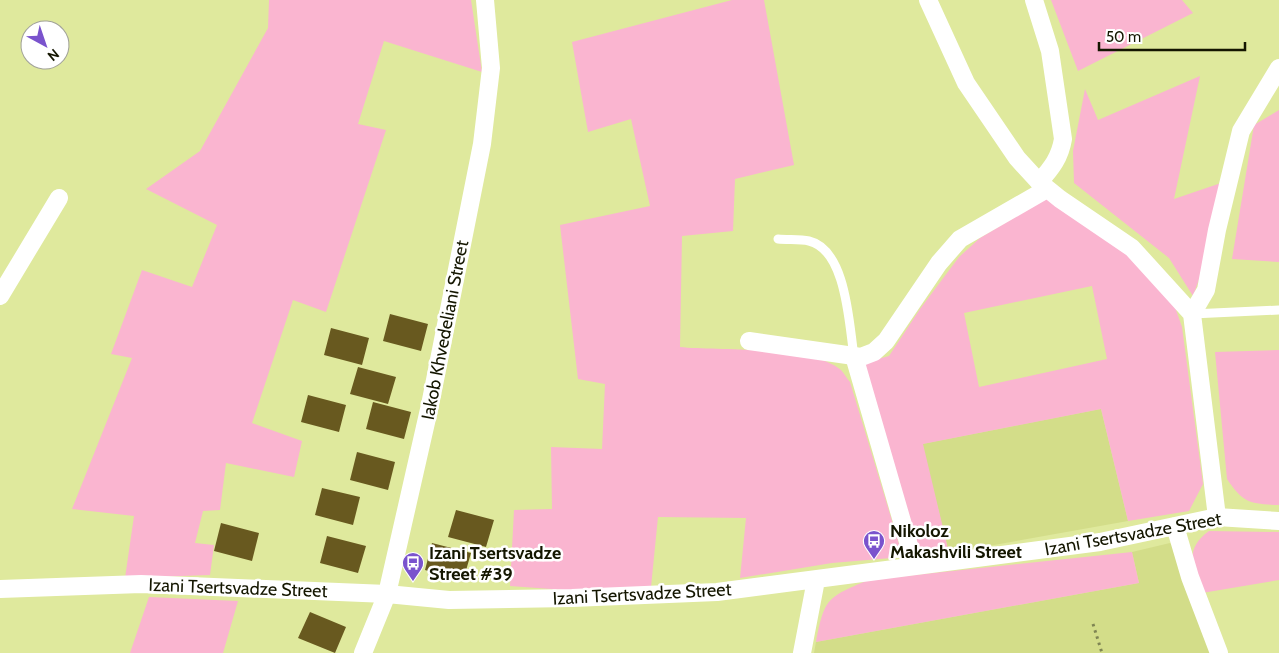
<svg xmlns="http://www.w3.org/2000/svg" width="1279" height="653" font-family="Cabin,sans-serif">
  <style>
    .built { fill: #d3dd89 }
    .green { fill: #fab5d0; fill-rule: evenodd }
    .building { fill: #68591f }
    .lines { fill: none; stroke-linecap: round; stroke-linejoin: round }
    .path { stroke: #7f8553; stroke-width: 3; stroke-dasharray: 2.5 4; stroke-linecap: butt }
    .service { stroke: #fff; stroke-width: 9 }
    .minor { stroke: #fff; stroke-width: 18 }
    .labels { text-anchor: middle; dominant-baseline: central; stroke-width: 5; stroke-linejoin: round; paint-order: stroke }
    .street-label { font-size: 18px; fill: #141600; stroke: #fff }
    .poi-label { font-size: 18px; font-weight: bold; fill: #141600; stroke: #fff; text-anchor: start }
  </style>
  <rect width="100%" height="100%" fill="#dfe99d"/>
  <!-- built -->
  <path class="built" d="M1101,409L1128,521L949,553L922,444Z
    M1170,543L1178,548L1190,601L1211,653H814L816,642L1139,583L1132,552Z"/>
  <!-- green -->
  <path class="green" d="M269,0H471L482,72L384,41L358,124L386,130L326,312L293,300L252,423L302,441L294,477L226,463L220,510L203,511L195,543L214,545L210,575L125,578L134,516L72,509L132,358L111,354L142,270L192,287L217,225L146,189L200,151L268,28Z
    M732,0H764L794,165L735,179L733,231L682,236L680,347C718,351 812,345 841,370C844,373 847,379 850,382L903,557L832,563L740,578L746,518L658,517L651,587L578,591L510,586L514,510L552,509L551,447L602,449L605,384L578,379L560,225L650,206L631,119L588,132L572,42Z
    M1051,0H1182L1193,13L1078,71Z
    M1200,76L1174,199L1221,183L1202,271L1193,296L1169,258L1074,183L1073,151L1085,89L1098,120Z
    M1279,110V262L1232,259L1254,125Z
    M1047,198L1131,255L1174,304L1182,327L1203,484L1189,511L1128,521L1101,409L923,444L949,553L922,558L863,363L889,356L920,309L959,257L980,238ZM1092,286L1107,359L979,387L964,313Z
    M1279,350V505C1250,504 1243,503 1227,479L1215,352Z
    M1209,531L1279,532V580L1202,593C1192,568 1184,549 1209,531Z
    M1132,552L1139,583L816,642C825,597 827,598 868,580Z
    M149,597L238,601L223,653H130Z"/>
  <!-- building -->
  <path class="building" d="M390,314L428,324L421,351L383,341Z
    M331,328L369,338L362,365L324,355Z
    M358,367L396,377L388,404L350,394Z
    M308,395L346,405L339,432L301,422Z
    M373,402L411,412L404,439L366,429Z
    M357,452L395,462L388,490L350,480Z
    M322,488L360,497L353,525L315,515Z
    M456,510L494,520L486,547L448,537Z
    M221,523L259,533L252,561L214,551Z
    M327,536L366,546L358,573L320,563Z
    M432,543L471,553L463,581L425,570Z
    M310,612L346,627L335,653L298,638Z"/>
  <g class="lines">
    <!-- path -->
    <path class="path" d="M1093,624L1102,653"/>
    <!-- service -->
    <path class="service" d="M778,239C788,240 800,239 809,241C847,250 849,326 854,356
      M1192,314L1279,310"/>
    <!-- minor -->
    <path class="minor" d="M928,0L966,83L1017,158L1039,182L1060,199L1132,248L1192,314L1217,517
      M1034,0L1050,51L1063,139C1060,157 1052,168 1039,182
      M0,296L59,198
      M1192,314L1206,290L1217,230L1241,131L1279,68
      M749,341L861,357L874,352L886,341L939,263L960,239L1047,189
      M854,356L915,566
      M1175,526L1190,577L1219,653
      M0,589L141,584L387,594L449,600L572,598L717,592L1100,542L1217,517L1279,521
      M363,653L387,594L430,405L482,144L491,68L485,0
      M802,653L816,580"/>
  </g>
  <!-- icons -->
  <defs>
    <g id="bus-pin" transform="scale(1.125)"><path d="M0 17L-7.5 6A9.5 9.5 0 1 1 7.5 6Z" fill="#7a53cd" stroke="#fff"/><path d="M-5-6H5V4H4V6H2V4H-2V6H-4V4H-5ZM-3.5-4V0h7V-4ZM-3.5 1.2v1.5H-2V1.2ZM2 1.2v1.5H3.5V1.2Z" fill="#fff"/></g>
  </defs>
  <g fill-rule="evenodd">
    <use href="#bus-pin" x="874" y="541"/>
    <use href="#bus-pin" x="413" y="563"/>
  </g>
  <g class="labels">
    <!-- street labels -->
    <g class="street-label">
      <text transform="translate(445 330) rotate(-79)">Iakob Khvedeliani Street</text>
      <text transform="translate(1133 534) rotate(-10)">Izani Tsertsvadze Street</text>
      <text transform="translate(238 588) rotate(2)">Izani Tsertsvadze Street</text>
      <text transform="translate(642 594) rotate(-3)">Izani Tsertsvadze Street</text>
    </g>
    <!-- poi labels -->
    <g class="poi-label">
      <text x="890" y="531">Nikoloz<tspan x="890" dy="21">Makashvili Street</tspan></text>
      <text x="429" y="553">Izani Tsertsvadze<tspan x="429" dy="21">Street #39</tspan></text>
    </g>
  </g>
  <!-- north arrow -->
  <g transform="translate(45 45) rotate(140)"><circle r="24" fill="#ffffff" stroke="#a1a299"/>
  <path d="M0-4L9 19L0 12L-9 19Z" fill="#7a53cd"/>
  <text y="-8" font-size="14" font-weight="bold" text-anchor="middle" fill="#141600">N</text>
  </g>
  <!-- scale -->
  <path d="M1099 42v8h146v-8" fill="none" stroke="#141600" stroke-width="2.5"/>
  <text x="1106" y="42" font-size="15" fill="#141600" stroke="#ffffff" stroke-width="4" paint-order="stroke">50 m</text>
</svg>
